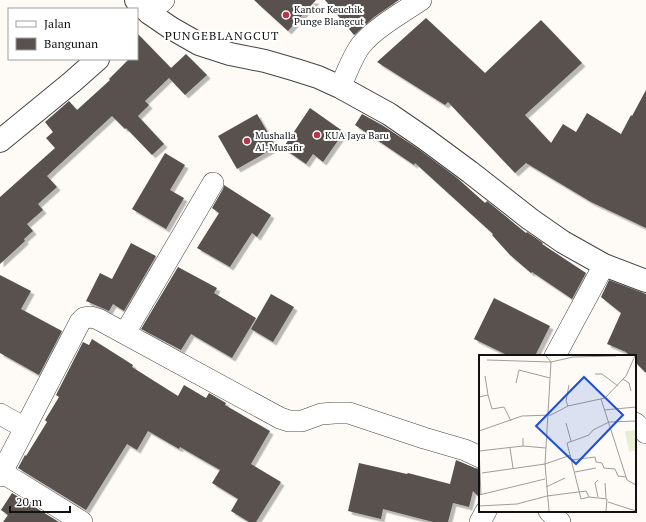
<svg xmlns="http://www.w3.org/2000/svg" width="646" height="522" font-family="'PT Serif',serif">
  <style>
    .building { fill: #58514e; filter: url(#shadow) }
    .lines { fill: none; stroke-linecap: round; stroke-linejoin: round }
    .minor-casing { stroke: #444; stroke-width: 22 }
    .tertiary-casing { stroke: #444; stroke-width: 24 }
    .minor { stroke: #fff; stroke-width: 21 }
    .tertiary { stroke: #fff; stroke-width: 22 }
    .poi-dot { fill: #b3374c; stroke: #fff; stroke-width: 1.5 }
    .labels { text-anchor: middle; dominant-baseline: central; stroke-width: 4; stroke-linejoin: round; paint-order: stroke }
    .poi-label { font-size: 10px; fill: #111; stroke: #fff; text-anchor: start }
    .quarter-label { font-size: 12px; letter-spacing: 1px; fill: #111; stroke: #fff }
    .inset-road { fill: none; stroke: #9f9d9a; stroke-width: 1 }
    .view { fill: #1d4ed8; fill-opacity: 0.15; stroke: #1d4ed8; stroke-width: 2 }
    .inset-edge { fill: none; stroke: #111; stroke-width: 2 }
  </style>
  <defs>
    <filter id="shadow"><feDropShadow dx="3.5" dy="3.5" stdDeviation="0" flood-color="#0004"/></filter>
  </defs>
  <rect width="100%" height="100%" fill="#fefbf6"/>
  <!-- building -->
  <path class="building" d="M254,0H316L288,31Z
    M325,0H399L374,17L354,35Z
    M426,18L485,73L541,20L582,63L525,115L551,143L563,124L576,132L587,113L621,134L631,115L632,116L646,90V228L591,202L526,163L515,173L448,102L445,105L377,62Z
    M137,33L171,68L186,54L207,75L185,95L169,78L145,101L149,105L138,116L164,144L152,155L126,128L125,129L112,116L47,176L57,187L38,204L43,210L27,224L33,231L24,239L25,241L0,264V197L55,148L46,138L53,132L45,122L69,101L77,110L110,80L109,79L129,59H137Z
    M310,108L344,132L323,162L313,154L306,164L283,148Z
    M257,114L276,147L237,169L218,136Z
    M362,114L382,125L417,148L456,177L485,203L487,201L526,233L527,232L543,243L542,244L586,273L572,299L532,272L531,273L510,255L492,235L493,234L415,163L414,165L355,125Z
    M165,153L185,165L170,190L184,198L166,229L132,209Z
    M224,185L271,215L257,237L252,233L230,267L197,248L219,213L212,208L223,189Z
    M131,243L156,256L124,311L113,304L109,311L86,301L100,273L112,279Z
    M178,267L217,288L214,293L256,318L232,358L191,334L181,350L141,329Z
    M0,275L31,291L21,309L62,331L39,375L0,353Z
    M609,280L646,294V373L635,362V356H630L626,352L607,344L621,313L601,297Z
    M271,294L294,307L273,342L251,329Z
    M494,298L550,326L535,356H509L474,339Z
    M92,339L133,365L132,367L178,396L184,385L206,398L209,393L226,403L225,405L270,431L251,464L281,482L256,522H249L231,511L238,499L212,483L220,470L180,447L179,449L148,431L137,450L127,444L86,510L18,468L25,455L26,456L47,422L45,420L59,397L56,395L83,342L89,345Z
    M456,460L475,468L480,469V498L473,491L469,507L453,503L448,522H433L383,509L381,519L348,511L359,463L407,474L408,473L450,484Z
    M12,493L59,522H3L8,515L1,510Z"/>
  <g class="lines">
    <!-- minor casing -->
    <g class="minor-casing">
      <path id="minor" d="M149,13L164,0
        M340,87C347,73 352,57 361,45C375,28 403,12 421,0
        M125,333L213,183
        M555,356L604,265
        M0,414L25,428
        M635,423L646,433
        M3,473L82,522
        M0,476L80,322L84,318L91,317L98,319L280,418L289,421H302L321,414L335,413H349L424,438L465,450L480,457
        M549,511L560,522
        M480,522L486,511"/>
    </g>
    <!-- tertiary casing -->
    <g class="tertiary-casing">
      <path id="tertiary" d="M136,0L149,13L171,28L199,44L230,54L265,61L296,70L318,77L340,87L389,114L424,138L470,172L530,219L563,242L604,265L646,281
        M0,141L72,82L98,59"/>
    </g>
    <!-- minor -->
    <use href="#minor" class="minor"/>
    <!-- tertiary -->
    <use href="#tertiary" class="tertiary"/>
  </g>
  <!-- markers -->
  <g class="poi-dot">
    <circle cx="286" cy="15" r="4"/>
    <circle cx="317" cy="135" r="4"/>
    <circle cx="247" cy="141" r="4"/>
  </g>
  <g class="labels">
    <!-- poi labels -->
    <g class="poi-label">
      <text x="294" y="9">Kantor Keuchik<tspan x="294" dy="12">Punge Blangcut</tspan></text>
      <text x="255" y="135">Mushalla<tspan x="255" dy="12">Al-Musafir</tspan></text>
      <text x="325" y="135">KUA Jaya Baru</text>
    </g>
    <!-- quarter labels -->
    <g class="quarter-label">
      <text x="222" y="35">PUNGEBLANGCUT</text>
    </g>
  </g>
  <!-- overview -->
  <g transform="translate(479 355)">
    <rect width="157" height="157" fill="#fefbf6"/>
    <path d="M157,75V95L150,97L146,76Z" fill="#e8eed3"/>
    <path class="inset-road" d="M67,1L72,7L66,109L70,156M8,5L72,7L94,2L137,1M116,19H123L139,31M6,21L9,40M144,24L150,28L152,36M37,28L40,15L71,23M0,42L9,40L13,54L25,52L32,66M122,44L148,125L157,130M89,51L87,46L90,30M125,55L157,52M87,68L92,86M0,76L43,61L72,60L89,51L126,43L147,21L156,1M44,91L67,93M31,93L34,113M0,95L2,140M0,96L44,91V83M93,105L116,102L117,107L123,108L125,113L136,114L139,121L147,122M96,117L117,113M3,118L66,109L92,100M126,128L127,143M67,132L86,123M0,140L66,124M110,142L102,144L88,88L110,80L114,75L130,67L157,66M119,142L116,128L119,125M129,147L157,156M0,151L38,149L68,141L107,136L110,142L128,144L127,156"/>
    <path class="view" d="M105,22L144,60L97,109L57,71Z"/>
    <rect width="157" height="157" class="inset-edge"/>
  </g>
  <!-- legend -->
  <rect x="8" y="8" width="130" height="52" fill="#ffffff" stroke="#a0a0a0"/>
  <rect x="16" y="21" width="20" height="6" fill="#ffffff" stroke="#a0a0a0"/>
  <text x="44" y="28" font-size="12" fill="#111111">Jalan</text>
  <rect x="16" y="38" width="20" height="12" fill="#58514e" stroke="#a0a0a0"/>
  <text x="44" y="48" font-size="12" fill="#111111">Bangunan</text>
  <!-- scale -->
  <path d="M10 506v6h60v-6" fill="none" stroke="#111111" stroke-width="2"/>
  <text x="16" y="506" font-size="12" fill="#111111" stroke="#ffffff" stroke-width="3" paint-order="stroke">20 m</text>
</svg>
